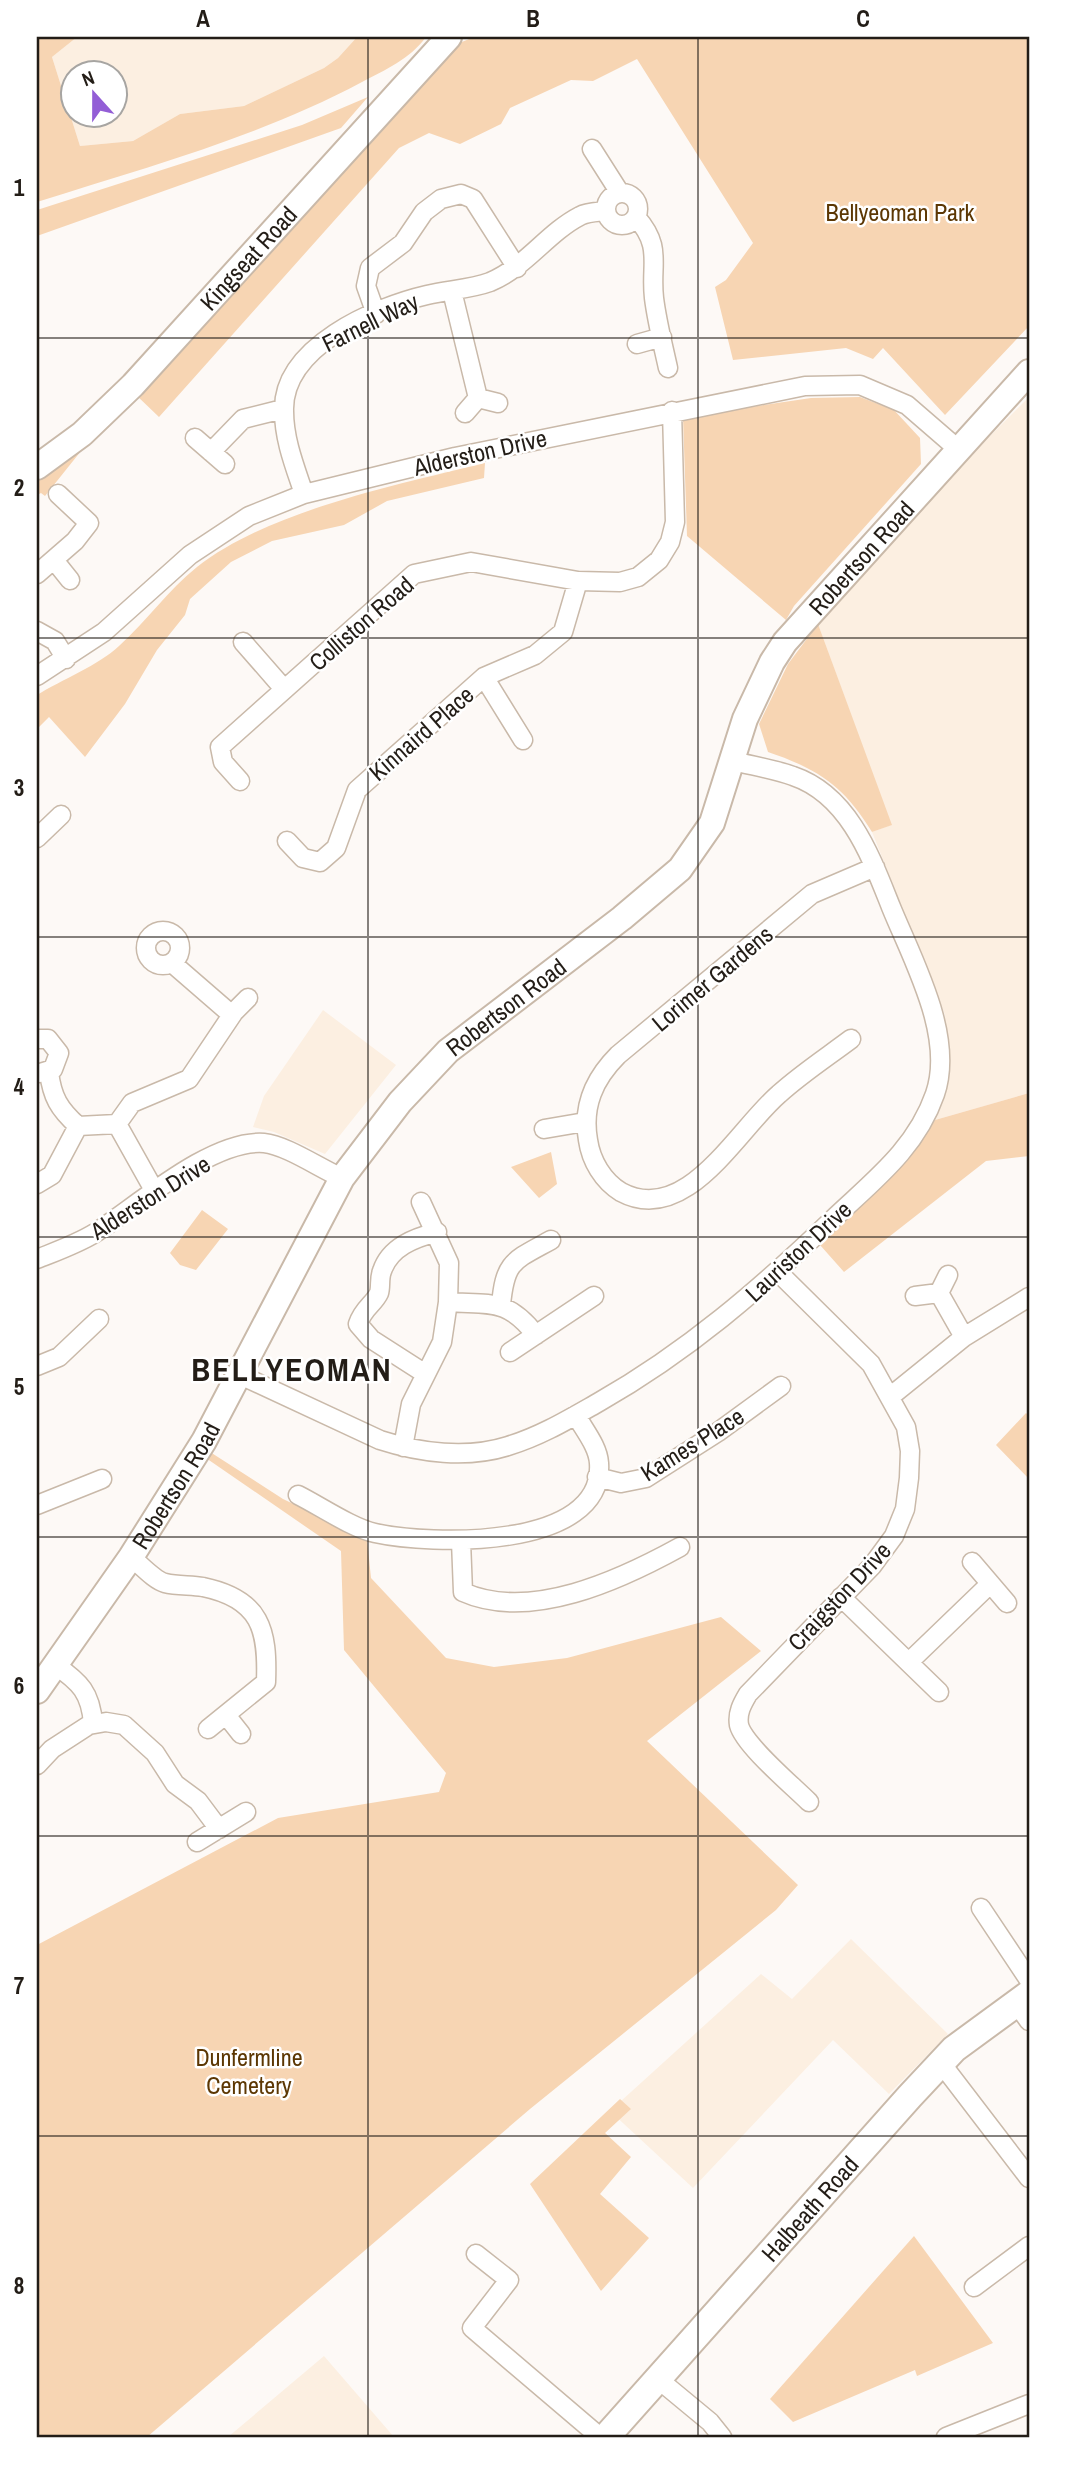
<svg xmlns="http://www.w3.org/2000/svg" width="1066" height="2474" font-family="'Archivo Narrow',sans-serif">
  <style>
    .built { fill: #fcefe1; fill-rule: evenodd }
    .green { fill: #f7d5b3 }
    .lines { fill: none; stroke-linecap: round; stroke-linejoin: round }
    .street-casing { stroke: #c9b9a9; stroke-width: 21 }
    .secondary-casing { stroke: #c9b9a9; stroke-width: 28 }
    .primary-casing { stroke: #c9b9a9; stroke-width: 30 }
    .street { stroke: #fff; stroke-width: 18 }
    .secondary { stroke: #fff; stroke-width: 24 }
    .primary { stroke: #fff; stroke-width: 26 }
    .grid { fill: none; stroke: #231d17; stroke-width: 2; stroke-opacity: 0.55 }
    .labels { text-anchor: middle; dominant-baseline: central; stroke-width: 5; stroke-linejoin: round; paint-order: stroke }
    .park-label { font-size: 24px; fill: #5c3703; stroke: #fff }
    .street-label { font-size: 24px; fill: #231d17; stroke: #fff }
    .district-label { font-size: 32px; font-weight: bold; letter-spacing: 2px; fill: #231d17; stroke: #fff }
    .neatline { fill: none; stroke: #231d17; stroke-width: 2.5 }
    .grid-label { font-size: 23px; text-anchor: middle; font-weight: bold; fill: #231d17 }
  </style>
  <rect width="100%" height="100%" fill="#fdf9f6"/>
  <!-- built -->
  <path class="built" d="M77,37H357L338,58L324,68L244,106L180,114L133,141L80,146L52,57ZM74,74H116V116H74Z
    M1029,397V1093L935,1120L945,1015L872,832L891,825L818,624L886,540Z
    M323,1010L396,1065L325,1154L274,1132L253,1127L264,1096Z
    M851,1939L948,2034L889,2094L833,2040L693,2188L610,2111L761,1974L792,1999Z
    M324,2356L394,2437H228Z"/>
  <!-- green -->
  <path class="green" d="M37,37H77L52,57L80,146L133,141L180,114L244,106L324,68L338,58L357,37H426C410,59 385,70 362,82C259,137 147,167 37,202Z
    M474,37H1029L1027,148L1029,326L945,415L883,348L873,359L846,348L733,360L715,287L726,280L753,243L637,59L593,81L571,80L510,108L501,124L460,144L429,133L399,148L159,417L135,394L457,44Z
    M368,97L341,128L37,236V210L302,125Z
    M860,397L894,410L920,438L921,464L794,606L786,620L687,536L683,417L811,398Z
    M85,446L45,496L41,493L37,495V474Z
    M485,463L484,478L387,501L344,525L272,541L231,562L190,599L185,615L157,650L125,704L85,757L49,717L37,729V695C61,680 99,665 119,646C147,621 168,590 197,567C270,510 397,485 485,463Z
    M818,624L892,825L872,832C844,786 818,769 768,752L759,724L788,664Z
    M1029,1093V1156L986,1161L844,1272L820,1245L908,1160L935,1120Z
    M551,1152L557,1184L539,1198L511,1167Z
    M202,1210L228,1229L196,1270L180,1265L170,1253Z
    M1026,1413L1029,1416V1479L996,1445Z
    M207,1450L283,1499L367,1539L371,1578L446,1658L494,1667L567,1658L721,1617L761,1651L647,1741L798,1885L776,1910L530,2109L147,2437H37V1945L278,1818L439,1792L446,1773L344,1650L341,1551L203,1456Z
    M620,2099L631,2109L605,2133L631,2157L600,2194L649,2238L601,2291L530,2184Z
    M914,2236L993,2343L917,2376L915,2370L793,2422L770,2399Z"/>
  <g class="lines">
    <!-- street casing -->
    <g class="street-casing">
      <path id="street" d="M592,149L620,193
        M606 209a16 16 0 1 1 32 0a16 16 0 1 1-32 0Z
        M636,217C663,247 650,264 654,298C657,322 663,345 668,368
        M452,291L478,398
        M376,314L366,286L370,268L403,243L424,212L441,199L461,194L473,199L517,268
        M637,344L662,337
        M465,413L478,398L498,403
        M195,438L225,464
        M211,452L243,419L283,409
        M304,494C295,467 284,440 284,411C282,347 375,307 427,295C448,290 471,289 490,282C526,267 547,233 580,216C587,212 598,212 606,211
        M54,560L70,580
        M37,574L75,541L89,523L58,494
        M37,631L55,641L66,659
        M243,642L284,689
        M37,676L104,632L190,555L249,516L304,494L455,457L805,386L860,385L907,405L959,450
        M484,677L523,740
        M240,781L223,762L220,747L414,574L471,562L578,581L620,582L638,577L659,560L670,542L675,522L672,411
        M37,838L61,815
        M287,841L303,858L320,862L336,848L357,790L484,677L535,655L563,632L578,581
        M146 948a17 17 0 1 1 34 0a17 17 0 1 1-34 0Z
        M172,963L232,1015
        M37,1039H48L59,1053L53,1069L40,1073
        M851,1039C827,1057 801,1074 779,1094C737,1130 686,1227 621,1192C603,1181 591,1161 588,1140C582,1106 594,1079 618,1055L812,894L875,867
        M49,1072C52,1097 59,1109 78,1126L117,1124
        M544,1129L585,1122
        M37,1184L52,1175L78,1126
        M154,1190L117,1124L132,1103L189,1079L234,1012L248,998
        M37,1259C57,1251 77,1244 95,1233C138,1205 212,1139 264,1143C286,1145 321,1169 342,1178
        M778,1272L871,1364L906,1427L910,1451L909,1478L905,1509L894,1536L872,1566L748,1694C742,1704 737,1713 739,1725C744,1745 793,1786 809,1802
        M939,1293L964,1337
        M915,1296L939,1293L948,1275
        M448,1302C491,1305 507,1298 536,1335
        M501,1305C505,1261 513,1261 551,1240
        M510,1352L594,1296
        M37,1366L59,1357L99,1319
        M424,1373L371,1339L358,1324C363,1308 374,1304 379,1293C381,1287 379,1278 382,1271C390,1247 414,1238 437,1232
        M238,1374L380,1440C420,1453 467,1459 508,1446C541,1436 569,1419 599,1402C687,1352 760,1289 833,1219C873,1181 916,1149 935,1094C955,1036 913,961 891,907C871,857 849,795 793,776C774,769 753,766 733,761
        M891,1396L964,1337L1029,1297
        M403,1447L411,1404L442,1342L448,1302L449,1263L421,1202
        M597,1477L621,1483L646,1478L718,1432L781,1386
        M298,1495C320,1506 352,1528 375,1533C429,1545 605,1551 599,1463C598,1446 584,1430 576,1415
        M37,1505L102,1479
        M461,1541L463,1592C530,1622 620,1580 680,1547
        M131,1557C141,1565 154,1580 165,1583C177,1586 191,1585 203,1587C261,1599 268,1630 266,1682L208,1729
        M972,1562L1007,1603
        M841,1597L939,1692
        M909,1662L990,1584
        M55,1665C80,1682 91,1693 93,1724
        M226,1715L241,1734
        M37,1765L52,1749L89,1725L106,1722L124,1725L155,1753L175,1784L198,1801L219,1829
        M197,1842L246,1812
        M981,1908L1029,1980
        M1016,2003L1029,2021
        M941,2063L1029,2178
        M476,2254L509,2280L472,2328L600,2437
        M974,2287L1029,2246
        M658,2379L710,2422L722,2437
        M946,2437L1029,2404"/>
    </g>
    <!-- secondary casing -->
    <g class="secondary-casing">
      <g id="secondary">
        <path id="s1" d="M37,467L82,434L133,385L449,37"/>
        <path id="s2" d="M37,1691L131,1557L204,1441L342,1178L400,1102L448,1051L622,918L680,869L712,823L745,719L772,662L785,642L1029,372"/>
      </g>
    </g>
    <!-- primary casing -->
    <g class="primary-casing">
      <g id="primary">
        <path id="s3" d="M606,2437L910,2096L954,2049L1029,1994"/>
      </g>
    </g>
    <!-- street -->
    <use href="#street" class="street"/>
    <!-- secondary -->
    <use href="#secondary" class="secondary"/>
    <!-- primary -->
    <use href="#primary" class="primary"/>
  </g>
  <!-- grid -->
  <path class="grid" d="M368,37V2437M698,37V2437M37,338H1029M37,638H1029M37,937H1029M37,1237H1029M37,1537H1029M37,1836H1029M37,2136H1029"/>
  <g class="labels">
    <!-- park labels -->
    <g class="park-label">
      <text x="900" y="212">Bellyeoman Park</text>
      <text x="249" y="2057">Dunfermline<tspan x="249" dy="28">Cemetery</tspan></text>
    </g>
    <!-- street labels -->
    <g class="street-label">
      <text stroke="none"><textPath href="#s1" startOffset="298">Kingseat Road</textPath></text>
      <text transform="translate(370 322) rotate(-26)">Farnell Way</text>
      <text transform="translate(480 452) rotate(-13)">Alderston Drive</text>
      <text stroke="none"><textPath href="#s2" startOffset="1424">Robertson Road</textPath></text>
      <text transform="translate(361 623) rotate(-41)">Colliston Road</text>
      <text transform="translate(421 733) rotate(-41)">Kinnaird Place</text>
      <text transform="translate(712 978) rotate(-40)">Lorimer Gardens</text>
      <text stroke="none"><textPath href="#s2" startOffset="836">Robertson Road</textPath></text>
      <text transform="translate(150 1197) rotate(-32)">Alderston Drive</text>
      <text transform="translate(798 1251) rotate(-43)">Lauriston Drive</text>
      <text transform="translate(692 1444) rotate(-32)">Kames Place</text>
      <text stroke="none"><textPath href="#s2" startOffset="248">Robertson Road</textPath></text>
      <text transform="translate(839 1596) rotate(-47)">Craigston Drive</text>
      <text stroke="none"><textPath href="#s3" startOffset="306">Halbeath Road</textPath></text>
    </g>
    <!-- district labels -->
    <g class="district-label">
      <text x="292" y="1369">BELLYEOMAN</text>
    </g>
  </g>
  <!-- border -->
  <rect width="1066" height="2474" fill="none" stroke="#ffffff" stroke-width="77"/>
  <!-- north arrow -->
  <g transform="translate(94 94) rotate(339)"><circle r="33" fill="#ffffff" stroke="#a7a5a2" stroke-width="2"/>
  <path d="M0-5L12 26L0 18L-12 26Z" fill="#935ed6"/>
  <text y="-10" font-size="19" font-weight="bold" text-anchor="middle" fill="#231d17">N</text>
  </g>
  <rect x="38" y="38" width="990" height="2398" class="neatline"/>
  <g class="grid-label">
    <text x="203" y="27">A</text>
    <text x="533" y="27">B</text>
    <text x="863" y="27">C</text>
    <text x="19" y="196">1</text>
    <text x="19" y="496">2</text>
    <text x="19" y="796">3</text>
    <text x="19" y="1095">4</text>
    <text x="19" y="1395">5</text>
    <text x="19" y="1694">6</text>
    <text x="19" y="1994">7</text>
    <text x="19" y="2294">8</text>
  </g>
</svg>
